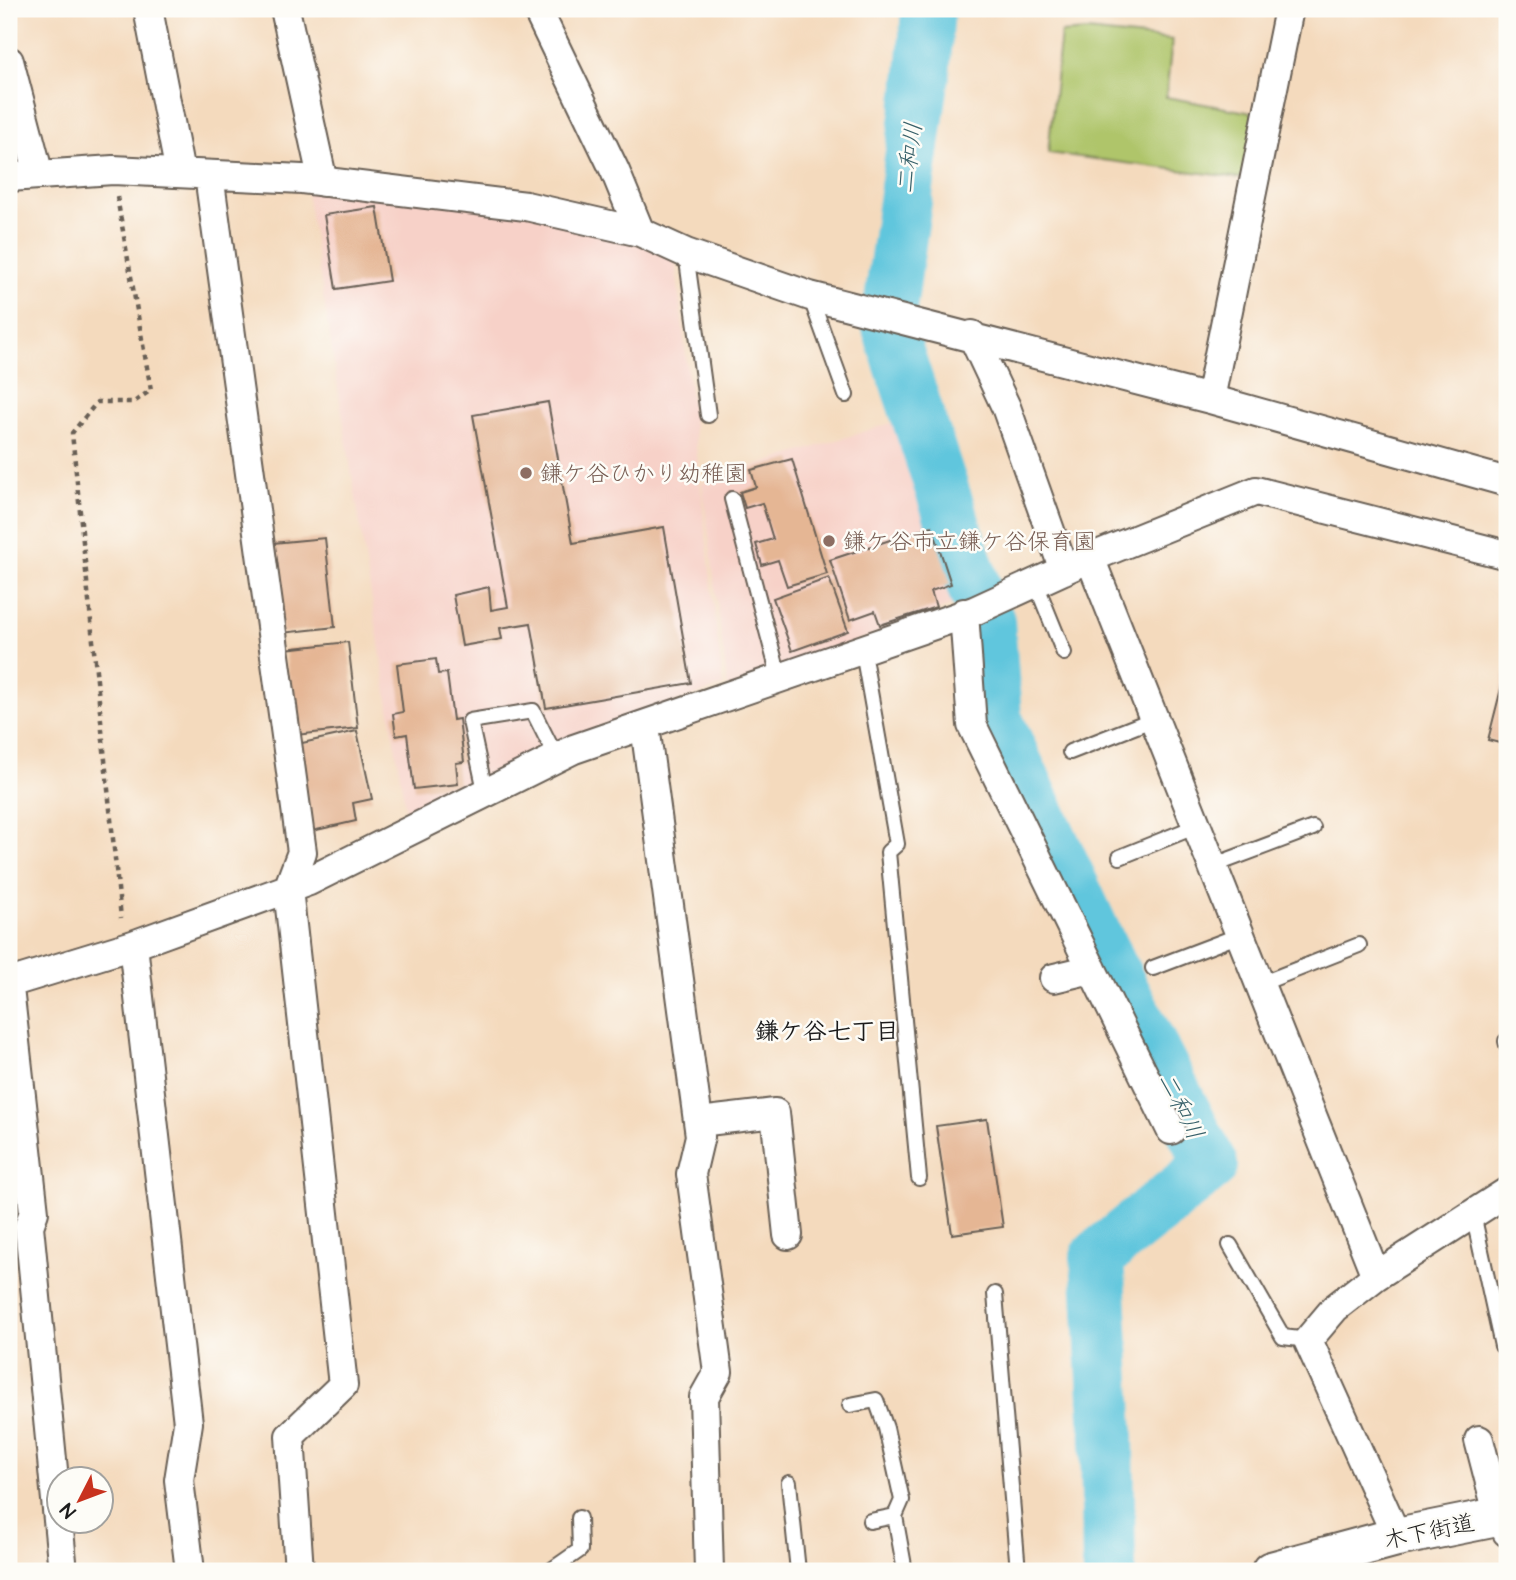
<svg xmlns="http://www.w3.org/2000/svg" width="1516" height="1580" viewBox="0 0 1516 1580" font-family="'Architects Daughter','Klee One',sans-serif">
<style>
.built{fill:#f7d1c8}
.green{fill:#afc56a;stroke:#667043;stroke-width:2}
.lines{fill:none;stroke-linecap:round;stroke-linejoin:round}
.river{stroke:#60c6dd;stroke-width:54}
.building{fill:#e5b694}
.lane-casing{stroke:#685e54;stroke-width:18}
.street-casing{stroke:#685e54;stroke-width:32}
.primary-casing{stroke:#685e54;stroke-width:42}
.path{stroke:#685e54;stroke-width:4.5;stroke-dasharray:5 5;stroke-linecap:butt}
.lane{stroke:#fff;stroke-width:14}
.street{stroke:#fff;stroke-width:28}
.primary{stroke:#fff;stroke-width:38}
.education-dot{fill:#8d6e63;stroke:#fdfcf7;stroke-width:2.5}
.labels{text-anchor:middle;stroke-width:5;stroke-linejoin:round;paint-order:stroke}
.education-label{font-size:23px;fill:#785e54;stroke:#fdfcf7;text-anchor:start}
.street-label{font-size:23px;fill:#1c1c1c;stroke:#fdfcf7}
.water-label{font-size:24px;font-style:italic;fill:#376069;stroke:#fdfcf7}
.neighbourhood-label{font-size:24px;font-weight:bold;fill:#1c1c1c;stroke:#fdfcf7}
</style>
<rect width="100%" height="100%" fill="#fdfcf7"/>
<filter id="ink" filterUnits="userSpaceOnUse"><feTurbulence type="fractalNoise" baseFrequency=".0143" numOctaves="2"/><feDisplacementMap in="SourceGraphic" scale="14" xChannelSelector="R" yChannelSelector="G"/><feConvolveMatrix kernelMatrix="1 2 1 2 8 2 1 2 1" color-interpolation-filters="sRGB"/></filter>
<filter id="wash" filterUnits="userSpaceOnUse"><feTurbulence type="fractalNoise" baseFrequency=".00686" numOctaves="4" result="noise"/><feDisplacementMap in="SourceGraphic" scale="28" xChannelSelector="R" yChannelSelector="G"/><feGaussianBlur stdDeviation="1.57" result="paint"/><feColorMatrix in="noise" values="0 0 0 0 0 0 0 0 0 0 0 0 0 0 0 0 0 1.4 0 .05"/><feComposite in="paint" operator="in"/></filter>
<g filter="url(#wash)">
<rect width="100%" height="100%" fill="#f4dabd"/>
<!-- built -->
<path class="built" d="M306,188L520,211L639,237L675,259L723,686L561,742L407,819Z
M910,417L968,599L728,690L702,483Z"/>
<!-- green -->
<path class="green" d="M1087,31L1172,40L1166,97L1258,114L1247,179L1048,153L1061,33Z"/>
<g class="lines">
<!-- river -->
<path class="river" d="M890,308L923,74L928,9
M889,328L976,593
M988,621L995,718L1099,944L1211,1165L1097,1257L1107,1434L1109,1571"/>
</g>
<g id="blocks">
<!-- building -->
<path class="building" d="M377,207L389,281L336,289L324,215Z
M548,402L573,543L664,527L691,683L546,708L531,623L500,628L502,639L462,646L453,595L489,587L491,610L508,607L473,415Z
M792,459L827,574L787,586L778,560L762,565L756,544L773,539L762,503L745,508L740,492L756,487L751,470Z
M932,526L951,584L931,591L936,607L880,625L875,611L850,620L830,560Z
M325,538L335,627L282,633L273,543Z
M829,578L848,631L792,651L773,598Z
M348,642L358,728L296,735L285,649Z
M436,659L438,674L447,673L453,720L459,719L464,762L456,763L458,784L414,789L407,734L396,736L393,714L403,712L397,664Z
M1506,669H1507V745L1488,740Z
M357,731L372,799L353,803L356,821L312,831L293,745Z
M987,1119L1003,1227L952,1234L936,1126Z"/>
</g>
</g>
<g filter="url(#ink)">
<use href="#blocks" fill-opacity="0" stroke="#685e54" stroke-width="2"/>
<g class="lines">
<!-- lane casing -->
<g class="lane-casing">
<path id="lane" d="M686,253L708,415
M810,296L846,395
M732,499L780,680
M1036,584L1064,653
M863,652L897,844L888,852L919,1178
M1070,752L1154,719
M486,795L470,721L533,711L557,759
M1120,857L1197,826
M1212,866L1313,828
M1153,968L1240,935
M1260,984L1359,945
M1506,1041L1507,1045
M1473,1214L1502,1346
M1230,1245L1283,1337L1308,1340
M995,1294L1018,1571
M850,1405L876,1400L886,1428L902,1500L895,1516L905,1571
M789,1483L798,1571
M870,1521L895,1516
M550,1571L580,1550L579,1518"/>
</g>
<!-- street casing -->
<g class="street-casing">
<path id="street" d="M148,9L180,173
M285,9L323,182
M537,9L615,171L640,232
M9,61L39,175
M209,175L302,852L288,889L343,1385L290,1436L299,1571
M9,177L113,170L302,179L526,206L640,232L686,253L810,296L1210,399L1507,482
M972,335L1006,407L1064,570
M1210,399L1289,9
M1090,558L1376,1276
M964,613L972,725L1171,1130
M645,726L700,1136L691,1174L718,1372L704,1397L709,1571
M133,945L188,1423L179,1480L190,1571
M1054,978L1092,969
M9,983L133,945L309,881L574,749L974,611L1090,558L1256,491L1507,555
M9,988L34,1212L29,1226L63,1571
M699,1122L775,1113L788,1235
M1479,1440L1495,1502L1507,1532
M1397,1537L1308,1340L1335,1308L1376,1276L1507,1192"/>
</g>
<!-- primary casing -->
<g class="primary-casing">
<path id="primary" d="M1271,1571L1397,1537L1507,1515"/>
</g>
<!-- path -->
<path class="path" d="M117,197L151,390L134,402H97L72,433L121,918"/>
<!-- lane -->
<use href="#lane" class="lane"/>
<!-- street -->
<use href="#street" class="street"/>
<!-- primary -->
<use href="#primary" class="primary"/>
</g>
</g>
<!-- markers -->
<g class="education-dot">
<circle cx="526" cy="473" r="7"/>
<circle cx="829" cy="541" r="7"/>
</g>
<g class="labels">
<!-- education labels -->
<g class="education-label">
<text x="540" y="481">鎌ケ谷ひかり幼稚園</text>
<text x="843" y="549">鎌ケ谷市立鎌ケ谷保育園</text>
</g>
<!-- street labels -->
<g class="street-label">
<text transform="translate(1429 1531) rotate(-12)" y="8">木下街道</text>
</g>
<!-- water labels -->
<g class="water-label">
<text transform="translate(909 158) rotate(-83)" y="8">二和川</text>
<text transform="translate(1181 1106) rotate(63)" y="8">二和川</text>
</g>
<!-- neighbourhood labels -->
<g class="neighbourhood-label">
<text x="827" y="1039">鎌ケ谷七丁目</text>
</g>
</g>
<!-- margin -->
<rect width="1516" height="1580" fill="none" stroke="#fdfcf7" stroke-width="35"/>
<!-- north arrow -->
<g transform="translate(80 1500) rotate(228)"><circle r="33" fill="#fdfcf7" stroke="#a3a29f" stroke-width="2"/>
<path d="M0-5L12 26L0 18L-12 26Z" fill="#c8321e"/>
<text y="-10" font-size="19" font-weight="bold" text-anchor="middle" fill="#1c1c1c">N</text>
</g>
</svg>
